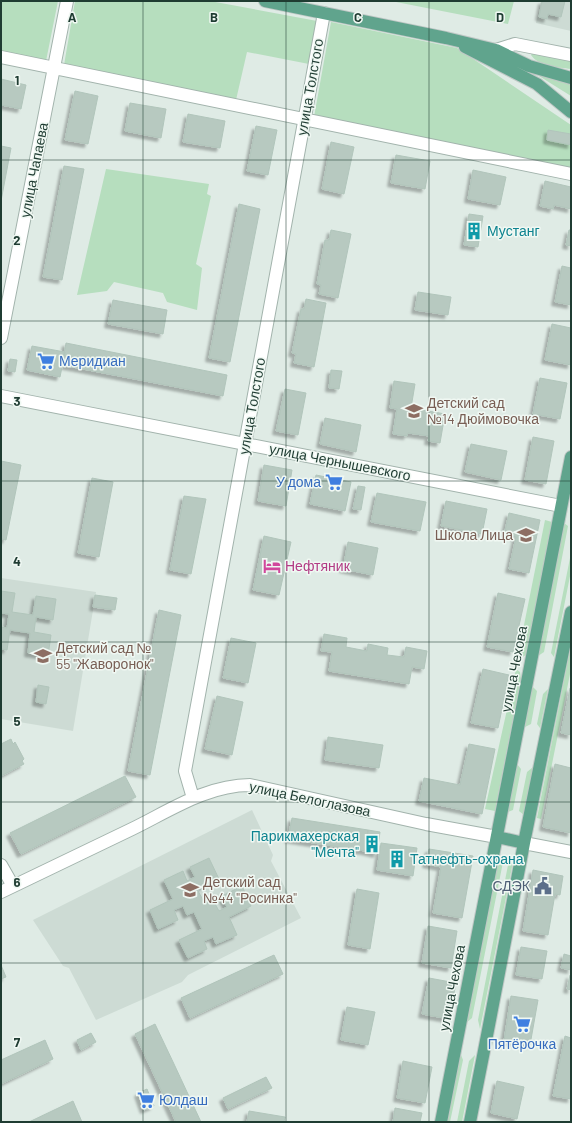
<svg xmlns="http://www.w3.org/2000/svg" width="572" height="1123" viewBox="0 0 572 1123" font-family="Barlow,sans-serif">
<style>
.built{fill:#cddbd4}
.green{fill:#b6debe}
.building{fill:#b7c9c0;stroke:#b1c5bb;filter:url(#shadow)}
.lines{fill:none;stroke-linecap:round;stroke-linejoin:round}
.minor-casing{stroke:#a2b3ac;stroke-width:14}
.major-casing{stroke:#c0c8c6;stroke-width:14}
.minor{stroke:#fff;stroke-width:12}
.major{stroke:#60a48d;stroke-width:12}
.grid{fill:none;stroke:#1f3c32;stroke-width:1;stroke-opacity:0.55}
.labels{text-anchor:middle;stroke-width:3;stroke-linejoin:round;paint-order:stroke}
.street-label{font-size:14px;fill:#1f3c32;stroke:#f0f8f3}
.culture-label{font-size:14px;fill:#0d838f;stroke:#f0f8f3;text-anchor:start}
.shop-label{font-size:14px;fill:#366cbe;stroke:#f0f8f3;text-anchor:start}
.education-label{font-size:14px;fill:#785e54;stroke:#f0f8f3;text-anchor:start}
.hotel-label{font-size:14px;fill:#b23c85;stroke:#f0f8f3;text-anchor:start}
.service-label{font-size:14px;fill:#4e5e75;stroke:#f0f8f3;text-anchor:end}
.grid-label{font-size:13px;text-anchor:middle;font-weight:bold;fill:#1f3c32;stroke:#f0f8f3;stroke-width:3;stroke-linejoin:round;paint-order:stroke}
</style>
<defs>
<filter id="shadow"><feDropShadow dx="-3.5" dy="3.5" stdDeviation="1" flood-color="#0004"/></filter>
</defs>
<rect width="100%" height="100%" fill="#dfebe5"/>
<!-- built -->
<path class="built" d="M541,1H571V31L536,23Z
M1,578L96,592L73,731L1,719Z
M252,810L273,855L271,861L301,918L188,975L182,982L96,1020L69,968L63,966L33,920Z"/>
<!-- green -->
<path class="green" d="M1,1H58L46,61L1,52Z
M75,1H210L317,21L309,64L247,52L236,100L64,65Z
M391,1H514L508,24Z
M331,22L457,48L571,125V169L314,117Z
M532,53L571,57V69C558,67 539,67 531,55Z
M531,71L571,83V96Z
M106,169L209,184L207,194L211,196L196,264L202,268L197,310L167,302L163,293L114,282L107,291L77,295Z
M545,520L552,522L526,655L517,660Z
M564,523L568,526L544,652L538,656Z
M571,553V571L554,657L551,653Z
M571,645V669L541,819L537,818Z
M516,669L520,672L521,679L495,811L485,809Z
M532,686L537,691L531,724L525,727Z
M548,689L540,728L537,724L543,694Z
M517,764L521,769L513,810L508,812Z
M533,767L524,815L519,811L527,772Z
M499,858L503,862L472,1018L466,1023Z
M513,862L480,1029L478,1020L508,865Z
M460,1052L463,1060L450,1122H446Z
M475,1055L462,1122H457L469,1061Z"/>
<!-- building -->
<path class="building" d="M542,1H565L561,17L548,14L547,19L539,17Z
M1,79L26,85L21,109L1,105Z
M75,91L98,96L88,144L65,140Z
M130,103L166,109L161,138L125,131Z
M188,114L225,121L220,148L183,142Z
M256,126L277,130L268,175L247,171Z
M548,130L571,134V145L547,140Z
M331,142L354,147L344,194L322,189Z
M1,146L11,148L1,201Z
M396,155L430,161L425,189L391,183Z
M64,166L84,169L62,280L43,277Z
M473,170L506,177L500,205L468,199Z
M545,181L571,187V209L554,205L553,209L540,206Z
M239,204L260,209L230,362L209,358Z
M469,214L483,216L478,247L464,245Z
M331,230L351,234L338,298L319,294L321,285L317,284L325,240H329Z
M569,230H571V246L566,245Z
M562,266L571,268V305L555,302Z
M418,292L451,297L448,315L415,310Z
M306,299L326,303L314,367L294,363L296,354L292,353L301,309H304Z
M113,300L167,310L163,334L108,324Z
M552,324L571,328V365L545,360Z
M66,343L227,375L223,396L62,365Z
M32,346L65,352L60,377L27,370Z
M10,359L17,360L15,372L8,371Z
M331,370L342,371L339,389L329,388Z
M540,378L567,383L560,419L533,414Z
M394,381L415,384L411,408L445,414L440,443L428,441L429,436L408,433L407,436L393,434L397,409L390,408Z
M285,389L306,393L298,435L276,431Z
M325,418L361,425L356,452L320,444Z
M533,437L554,441L546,484L525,480Z
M471,444L507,451L501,480L465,472Z
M1,461L21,465L6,540L1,539Z
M264,465L292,470L286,506L258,501Z
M316,475L351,482L345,511L310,504Z
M92,478L113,482L99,557L78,553Z
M358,486L365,487L361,510L353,509Z
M377,493L426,502L420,531L371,522Z
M184,496L206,499L191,574L170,570Z
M446,501L487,509L482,534L441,526Z
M509,513L540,520L529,573L509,569L516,537L504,535Z
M264,536L291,542L279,595L253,590Z
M348,542L378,548L373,575L343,569Z
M1,591L15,593L12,612L33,615L36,596L56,599L53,620L36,617L34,632L51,635L48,656L28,653L30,633L10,630L7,650L1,649V627L7,628L9,614L1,613Z
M498,593L525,599L513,652L487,647Z
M95,595L117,598L115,610L93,607Z
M159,610L181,615L150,775L128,771Z
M324,634L347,638L346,647L367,651L368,644L388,648L387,655L404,657L406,647L427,651L424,669L412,667L409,684L329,671L332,652L321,651Z
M231,638L256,643L248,683L223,678Z
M483,669L509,675L498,728L471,723Z
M38,685L49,687L46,704L36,702Z
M570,688H571V735L561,733Z
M217,696L243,702L232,755L205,749Z
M328,737L383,745L379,768L325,760Z
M11,739L13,744L15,742L24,759L22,761L24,764L1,776V744Z
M469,744L495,749L482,814L419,801L424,778L460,785Z
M555,764L571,768V833L543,827Z
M125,776L136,797L21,854L10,833Z
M292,818L368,830L365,851L288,839Z
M368,830L380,832L377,854L365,851Z
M381,843L417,848L413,876L377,870Z
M429,849L473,856L462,918L433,913L441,867L426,864Z
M209,858L219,879L197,889L205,904L213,900L219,911L227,907L222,896L242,886L251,906L229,917L237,935L216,944L213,937L204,941L207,949L188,958L179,940L202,929L194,912L187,915L183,906L174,910L178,920L158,929L150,910L173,899L164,880L183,871L187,881L195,877L190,867Z
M533,870L563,876L560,895L555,894L548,935L523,931Z
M357,889L379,893L370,949L348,945Z
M428,926L457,931L451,968L422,963Z
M521,947L547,951L542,979L516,975Z
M564,954L571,956V970L561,968Z
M274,955L283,974L190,1018L181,998Z
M1,965L6,977L1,979Z
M570,975H571V990L567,989Z
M429,978L456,983L449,1019L422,1014Z
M511,996L538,1000L530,1045L504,1041Z
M347,1007L375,1012L368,1045L341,1040Z
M155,1024L174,1064L201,1122H176L135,1034Z
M91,1033L96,1042L81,1050L77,1040Z
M565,1036L571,1038V1099L553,1096Z
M45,1040L53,1059L1,1084V1060Z
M403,1061L432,1067L425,1103L397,1098Z
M266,1077L272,1088L228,1109L223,1098Z
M497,1081L524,1087L517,1119L491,1113Z
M147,1089L154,1106L144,1110L138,1093Z
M73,1101L82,1122H29Z
M395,1108L422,1113L420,1122H393Z
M249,1111L285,1117L284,1122H247Z"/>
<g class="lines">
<!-- minor casing -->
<g class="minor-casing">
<path id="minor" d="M496,50L515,44L571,55
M1,57L571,174
M1,338L67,1
M1,396L561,506
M193,798L185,771L324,13
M524,843L571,852
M1,865L13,886
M1,892C45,871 88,850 132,829C169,811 207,785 250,785L426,824L497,837"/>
</g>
<!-- major casing -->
<g class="major-casing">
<path id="major" d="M265,1L446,38L496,50L529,66L571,78
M465,47L537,84L571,112
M497,837L524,843
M441,1122L571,457
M470,1122L484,1051L524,843L571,612"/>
</g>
<!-- minor -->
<use href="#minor" class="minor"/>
<!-- major -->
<use href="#major" class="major"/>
</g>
<!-- grid -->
<path class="grid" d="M143,1V1122M286,1V1122M429,1V1122M1,160H571M1,321H571M1,481H571M1,642H571M1,802H571M1,963H571"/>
<!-- icons -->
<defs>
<g id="building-bare" transform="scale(1.38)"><path d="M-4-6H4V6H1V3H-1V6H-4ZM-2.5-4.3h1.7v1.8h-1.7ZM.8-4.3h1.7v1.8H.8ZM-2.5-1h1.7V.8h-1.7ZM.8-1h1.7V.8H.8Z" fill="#0f9aa8" stroke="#f0f8f3" stroke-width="2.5" paint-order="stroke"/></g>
<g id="supermarket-bare" transform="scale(1.38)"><path d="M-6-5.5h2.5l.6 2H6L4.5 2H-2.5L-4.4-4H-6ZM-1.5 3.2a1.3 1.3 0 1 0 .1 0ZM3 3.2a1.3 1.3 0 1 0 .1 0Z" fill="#3f7fe0" stroke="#f0f8f3" stroke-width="2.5" paint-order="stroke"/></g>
<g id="school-bare" transform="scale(1.38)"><path d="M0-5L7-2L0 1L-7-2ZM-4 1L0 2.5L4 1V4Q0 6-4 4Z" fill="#8d6e63" stroke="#f0f8f3" stroke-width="2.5" paint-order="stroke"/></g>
<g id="hotel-bare" transform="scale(1.38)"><path d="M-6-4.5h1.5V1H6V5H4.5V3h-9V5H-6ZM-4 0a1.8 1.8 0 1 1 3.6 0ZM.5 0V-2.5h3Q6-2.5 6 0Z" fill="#d1479c" stroke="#f0f8f3" stroke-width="2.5" paint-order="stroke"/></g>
<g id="civic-bare" transform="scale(1.38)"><path d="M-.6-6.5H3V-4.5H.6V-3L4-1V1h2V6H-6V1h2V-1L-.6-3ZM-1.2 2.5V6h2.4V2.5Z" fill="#5c6f8a" stroke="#f0f8f3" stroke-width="2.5" paint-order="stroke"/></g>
</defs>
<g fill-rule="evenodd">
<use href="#building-bare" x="474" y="231"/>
<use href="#supermarket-bare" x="46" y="361"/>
<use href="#school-bare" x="414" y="411"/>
<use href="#supermarket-bare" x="334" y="482"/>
<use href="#school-bare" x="526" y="535"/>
<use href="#hotel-bare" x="272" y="566"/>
<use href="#school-bare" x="43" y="656"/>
<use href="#building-bare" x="372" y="844"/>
<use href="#building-bare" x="397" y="859"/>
<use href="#civic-bare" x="543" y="886"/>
<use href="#school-bare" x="190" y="890"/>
<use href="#supermarket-bare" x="522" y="1024"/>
<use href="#supermarket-bare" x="146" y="1100"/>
</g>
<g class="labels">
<!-- street labels -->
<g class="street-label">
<text transform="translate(310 87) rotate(-80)" y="5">улица Толстого</text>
<text transform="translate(34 170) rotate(-79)" y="5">улица Чапаева</text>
<text transform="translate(252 406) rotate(-80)" y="5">улица Толстого</text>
<text transform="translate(340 462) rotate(11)" y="5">улица Чернышевского</text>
<text transform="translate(514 669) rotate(-79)" y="5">улица Чехова</text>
<text transform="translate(310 799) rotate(12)" y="5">улица Белоглазова</text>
<text transform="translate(452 988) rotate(-79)" y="5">улица Чехова</text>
</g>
<!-- culture labels -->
<g class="culture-label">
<text x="487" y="236">Мустанг</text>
<text x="359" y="841" text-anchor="end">Парикмахерская<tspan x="359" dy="16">"Мечта"</tspan></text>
<text x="410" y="864">Татнефть-охрана</text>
</g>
<!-- shop labels -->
<g class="shop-label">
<text x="59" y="366">Меридиан</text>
<text x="321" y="487" text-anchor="end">У дома</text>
<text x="522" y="1049" text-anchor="middle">Пятёрочка</text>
<text x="159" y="1105">Юлдаш</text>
</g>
<!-- education labels -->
<g class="education-label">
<text x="427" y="408">Детский сад<tspan x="427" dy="16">№14 Дюймовочка</tspan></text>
<text x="513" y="540" text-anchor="end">Школа Лица</text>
<text x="56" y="653">Детский сад №<tspan x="56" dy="16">55 "Жаворонок"</tspan></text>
<text x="203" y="887">Детский сад<tspan x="203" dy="16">№44 "Росинка"</tspan></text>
</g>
<!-- hotel labels -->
<g class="hotel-label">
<text x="285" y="571">Нефтяник</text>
</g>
<!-- service labels -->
<g class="service-label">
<text x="530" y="891">СДЭК</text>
</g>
</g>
<g class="grid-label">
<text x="72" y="22">A</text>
<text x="214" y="22">B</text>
<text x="358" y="22">C</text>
<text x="500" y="22">D</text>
<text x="17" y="85">1</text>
<text x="17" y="245">2</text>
<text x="17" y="406">3</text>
<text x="17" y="566">4</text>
<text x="17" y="726">5</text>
<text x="17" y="887">6</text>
<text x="17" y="1047">7</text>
</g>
<!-- border -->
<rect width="572" height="1123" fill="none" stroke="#1f3c32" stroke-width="4"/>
</svg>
